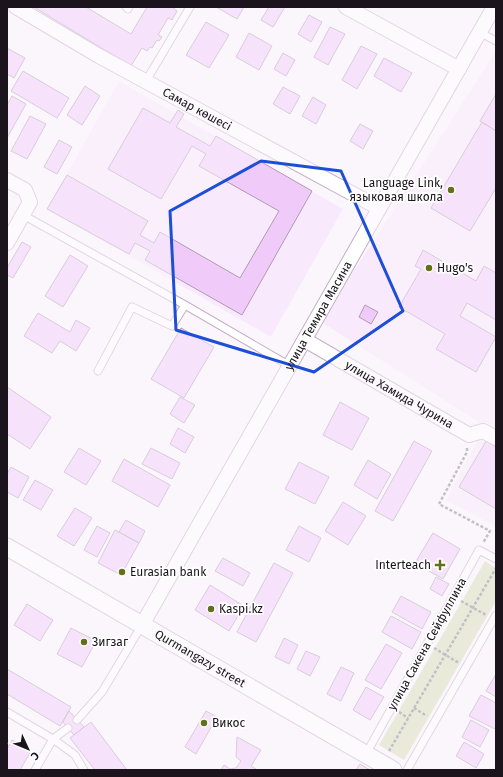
<svg xmlns="http://www.w3.org/2000/svg" width="503" height="777" viewBox="0 0 503 777" font-family="'Fira Sans',sans-serif">
<style>
.built{fill:#f9e9fd}
.green{fill:#d4dcb4}
.building{fill:#f0cbf9;stroke:#af9ab3}
.lines{fill:none;stroke-linecap:round;stroke-linejoin:round}
.service-casing{stroke:#c4afc8;stroke-width:9}
.minor-casing{stroke:#c4afc8;stroke-width:16}
.tertiary-casing{stroke:#c4afc8;stroke-width:19}
.path{stroke:#837d85;stroke-width:2.5;stroke-dasharray:3 2;stroke-linecap:butt}
.service{stroke:#fff;stroke-width:7}
.minor{stroke:#fff;stroke-width:14}
.tertiary{stroke:#fff;stroke-width:17}
.marked{fill:none;stroke:#1d4ed8;stroke-width:3;stroke-linejoin:round}
.poi-dot{fill:#647019;stroke:#fff;stroke-width:1.5}
.labels{text-anchor:middle;stroke-width:3.5;stroke-linejoin:round;paint-order:stroke}
.street-label{font-size:12px;fill:#1b141d;stroke:#fff}
.poi-label{font-size:12px;fill:#1b141d;stroke:#fff;text-anchor:start}
</style>
<rect width="100%" height="100%" fill="#fbf6fc"/>
<!-- built -->
<path class="built" d="M496,51V527L446,500L485,426L321,322Z
M119,81L343,209L271,337L47,209Z"/>
<!-- green -->
<path class="green" d="M485,561L496,568V601L404,760L379,745Z"/>
<!-- building -->
<path class="building" d="M34,7H86L131,34L147,7H174L173,8L177,11L172,20L168,18L158,35L162,37L159,41L157,40L152,48L150,47L147,51L142,48L131,66Z
M216,7H244L237,19Z
M269,7H285L273,27L261,20Z
M309,15L322,22L311,42L298,34Z
M206,22L229,35L209,68L186,55Z
M330,27L345,34L328,65L314,57Z
M249,33L272,46L259,70L236,57Z
M361,46L377,54L357,89L342,80Z
M7,48L25,58L14,78L7,74Z
M283,53L295,60L286,76L274,69Z
M384,58L412,73L401,92L374,76Z
M23,71L69,98L57,118L11,91Z
M85,86L100,96L82,125L67,115Z
M283,87L300,96L290,114L273,104Z
M496,94V131L480,121Z
M12,96L26,104L7,138V105Z
M313,97L326,105L316,124L302,116Z
M143,108L170,123L178,110L184,114L176,127L210,146L216,136L312,191L242,315L145,260L150,251L135,243L129,254L47,209L67,175L148,221L140,235L154,243L160,232L240,278L279,211L199,166L206,154L192,146L161,199L108,169Z
M30,116L46,124L27,159L11,151Z
M482,122L496,131V188L470,231L431,208Z
M360,124L373,131L363,149L350,141Z
M59,140L72,147L57,174L44,167Z
M22,242L31,247L13,278L7,275V268Z
M423,250L476,281L484,266L496,273V320L467,303L460,316L496,337L476,372L436,349L445,334L399,307L421,269L415,266Z
M70,255L88,266L63,307L45,296Z
M365,305L378,312L371,324L359,317Z
M38,313L70,332L76,320L90,328L76,351L60,341L52,353L24,336Z
M181,328L214,347L184,398L151,379Z
M7,387L51,417L30,449L7,434Z
M180,397L195,405L184,423L170,414Z
M340,402L369,418L352,450L323,435Z
M178,428L194,437L185,453L170,444Z
M414,441L432,451L393,521L375,511Z
M486,441L496,447V509L459,487Z
M79,448L101,461L86,485L64,472Z
M151,448L180,463L172,479L142,464Z
M124,459L170,485L158,507L112,481Z
M368,460L391,474L377,499L354,485Z
M299,462L329,477L315,504L285,489Z
M11,467L29,477L18,498L7,492V474Z
M35,480L53,490L41,510L23,500Z
M343,502L366,516L348,545L325,531Z
M75,508L92,518L74,546L57,536Z
M126,520L145,531L139,543L119,532Z
M97,526L110,533L97,557L84,550Z
M299,526L321,538L309,562L286,550Z
M115,530L139,543L121,575L98,563Z
M433,533L460,549L443,579L415,563Z
M223,558L250,573L243,586L215,571Z
M274,563L293,573L256,642L237,632Z
M436,577L449,584L442,596L430,589Z
M210,585L244,606L229,631L195,610Z
M401,596L431,612L422,629L392,612Z
M27,604L53,620L40,641L14,625Z
M391,616L421,632L412,649L382,632Z
M71,628L96,641L82,667L57,654Z
M284,638L298,645L289,664L275,657Z
M386,644L402,653L381,689L365,680Z
M306,651L320,657L310,676L297,669Z
M341,667L354,673L341,701L327,694Z
M7,669L71,707L60,726L7,694Z
M496,674V697L486,691Z
M366,687L384,697L370,720L353,710Z
M481,695L496,703V727L495,729L469,716Z
M69,711L84,727L74,735L63,722Z
M206,711L217,717L196,754L185,747Z
M471,720L489,730L480,747L462,737Z
M91,722L127,770H95L70,738Z
M237,737L261,750L251,766L256,769L255,770H221L224,765L230,769L236,768L241,761L236,757Z
M12,740L31,751L20,770H7V749Z
M464,742L484,754L476,768L456,756Z
M360,764L370,770H356Z"/>
<g class="lines">
<!-- service casing -->
<g class="service-casing">
<path id="service" d="M126,7L128,9L129,7
M481,33L496,41
M146,81L190,7
M23,215L185,305
M98,371L132,307L172,326L185,305L290,366
M7,712L53,739L75,755L84,770
M77,720L102,692L142,625
M366,754L479,550L496,559
M35,770L53,739L68,728
M407,770L496,615"/>
</g>
<!-- minor casing -->
<g class="minor-casing">
<g id="minor">
<path id="s1" d="M16,7L99,56L379,208"/>
<path d="M346,7L459,69"/>
<path d="M7,180L25,190L30,202L7,243"/>
<path id="s2" d="M305,340L469,435L483,431L496,438"/>
<path id="s3" d="M142,625L494,7"/>
</g>
</g>
<!-- tertiary casing -->
<g class="tertiary-casing">
<g id="tertiary">
<path id="s4" d="M7,547L393,770"/>
</g>
</g>
<!-- path -->
<path class="path" d="M467,448V452L439,504L490,531L483,543
M461,601L486,615
M434,648L459,663
M414,708L427,716
M399,712L408,718
M389,751L496,568"/>
<!-- service -->
<use href="#service" class="service"/>
<!-- minor -->
<use href="#minor" class="minor"/>
<!-- tertiary -->
<use href="#tertiary" class="tertiary"/>
</g>
<!-- marked area -->
<path d="M0 0H503V777H0ZM261,161L341,171L403,311L314,372L176,330L170,211Z" fill="#fbf6fc" fill-opacity=".55" fill-rule="evenodd"/>
<path class="marked" d="M261,161L341,171L403,311L314,372L176,330L170,211Z"/>
<!-- markers -->
<g class="poi-dot">
<circle cx="451" cy="190" r="4"/>
<circle cx="429" cy="268" r="4"/>
<path d="M438 559h4v4h4v4h-4v4h-4v-4h-4v-4h4z"/>
<circle cx="122" cy="572" r="4"/>
<circle cx="211" cy="609" r="4"/>
<circle cx="84" cy="642" r="4"/>
<circle cx="204" cy="723" r="4"/>
</g>
<g class="labels">
<!-- street labels -->
<g class="street-label">
<text dy="4" stroke="none"><textPath href="#s1" startOffset="208">Самар көшесі</textPath></text>
<text dy="4" stroke="none"><textPath href="#s3" startOffset="356">улица Темира Масина</textPath></text>
<text dy="4" stroke="none"><textPath href="#s2" startOffset="109">улица Хамида Чурина</textPath></text>
<text transform="translate(427 644) rotate(-61)" y="4">улица Сакена Сейфуллина</text>
<text dy="4" stroke="none"><textPath href="#s4" startOffset="223">Qurmangazy street</textPath></text>
</g>
<!-- poi labels -->
<g class="poi-label">
<text x="443" y="187" text-anchor="end">Language Link,<tspan x="443" dy="14">языковая школа</tspan></text>
<text x="437" y="272">Hugo's</text>
<text x="431" y="569" text-anchor="end">Interteach</text>
<text x="130" y="576">Eurasian bank</text>
<text x="219" y="613">Kaspi.kz</text>
<text x="92" y="646">Зигзаг</text>
<text x="212" y="727">Викос</text>
</g>
</g>
<!-- border -->
<rect width="503" height="777" fill="none" stroke="#1b141d" stroke-width="16"/>
<!-- north arrow -->
<g transform="translate(28 749) rotate(134)" stroke="#ffffff" stroke-width="3" paint-order="stroke">
<path d="M0-3L7 15L0 10L-7 15Z" fill="#1b141d"/>
<text y="-6" font-size="11" font-weight="bold" text-anchor="middle" fill="#1b141d">С</text>
</g>
</svg>
